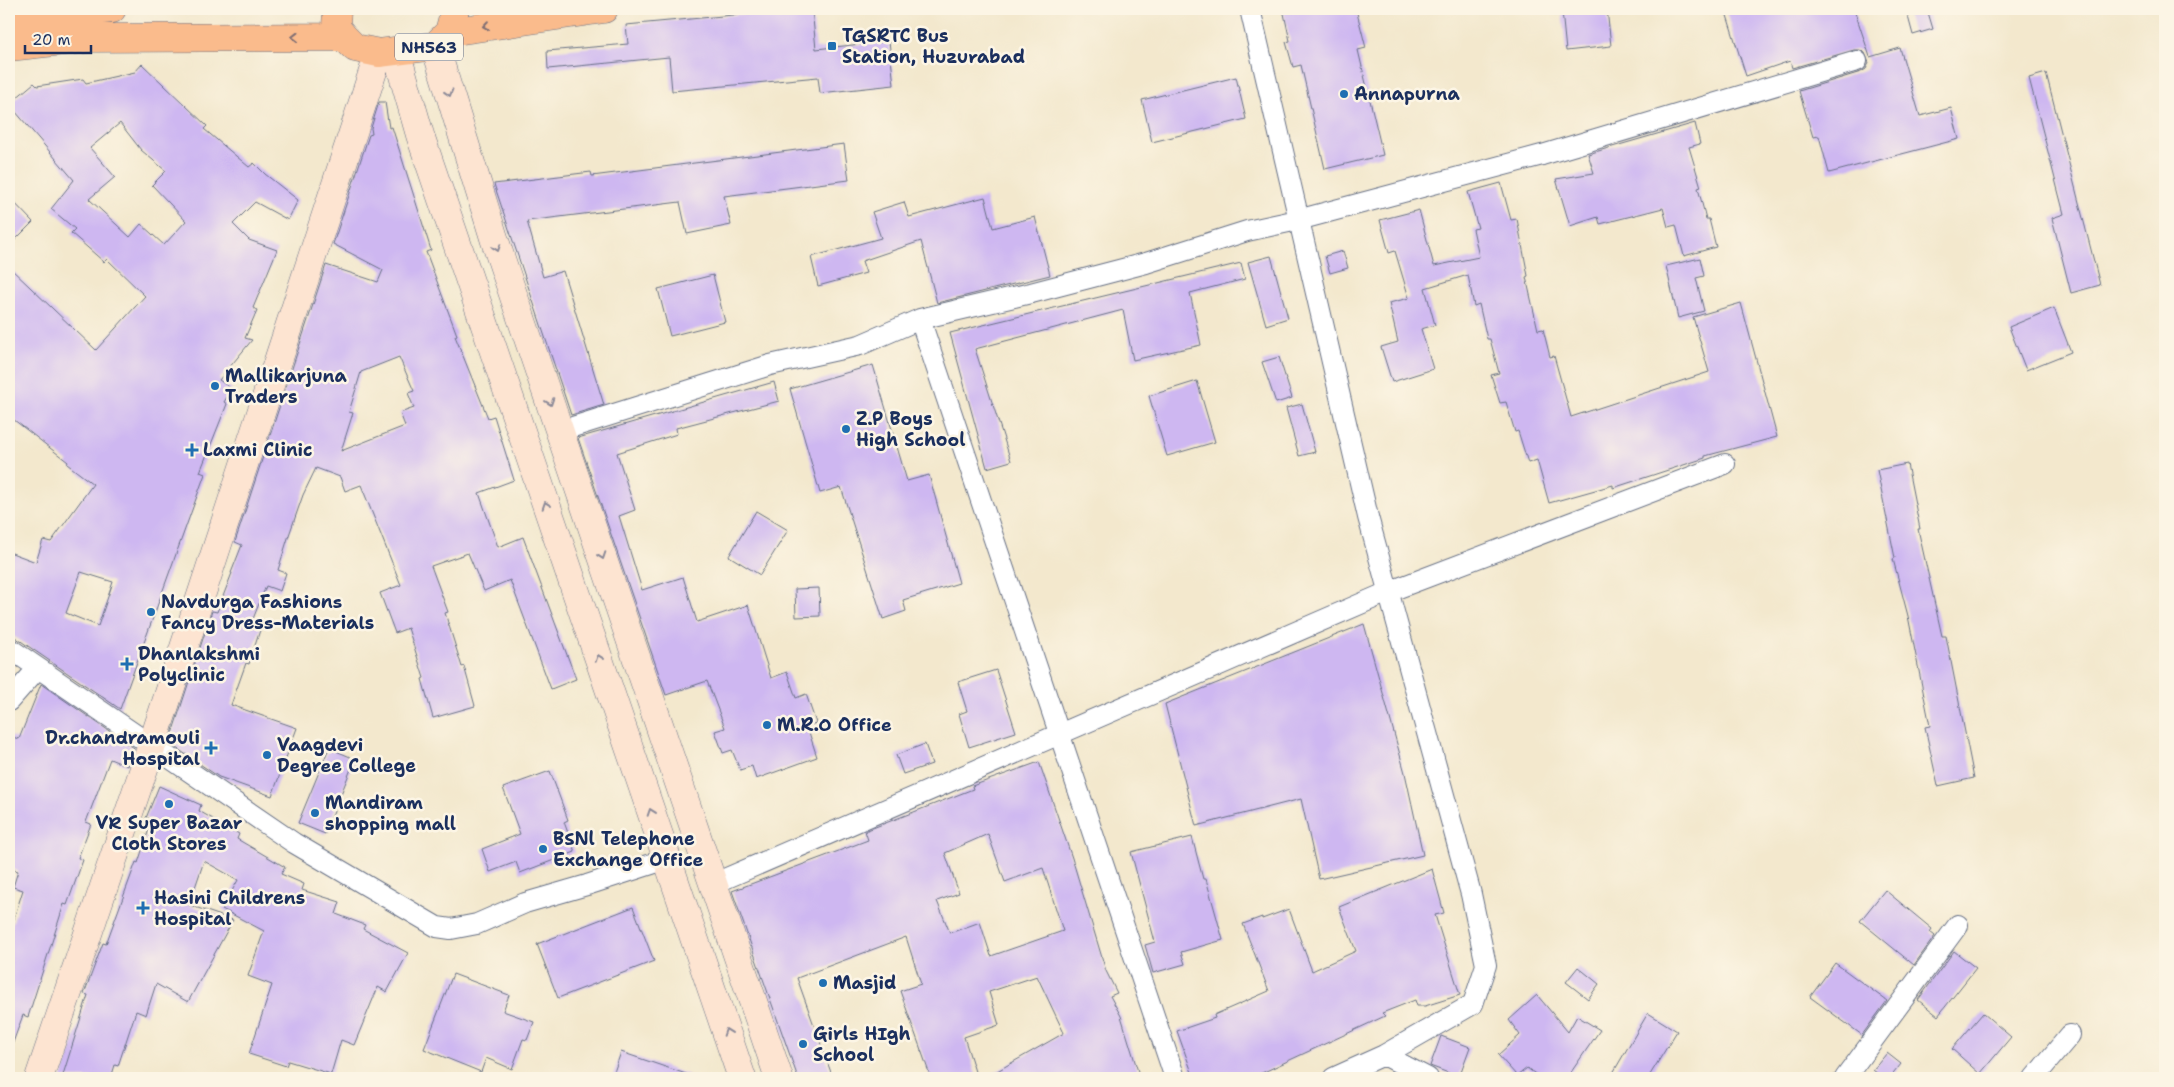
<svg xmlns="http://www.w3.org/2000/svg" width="2174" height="1087" viewBox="0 0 2174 1087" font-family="'Shantell Sans',sans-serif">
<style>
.building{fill:#ceb7f1;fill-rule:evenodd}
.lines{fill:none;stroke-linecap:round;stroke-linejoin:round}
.street-casing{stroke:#677085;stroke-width:22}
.secondary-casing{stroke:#677085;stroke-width:29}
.highway-casing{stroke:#677085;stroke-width:29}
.street{stroke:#fff;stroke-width:20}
.secondary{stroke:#fde4d1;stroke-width:28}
.highway{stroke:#fabb8c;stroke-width:28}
.oneway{stroke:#7f6e73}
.oneway2{stroke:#8c8a98}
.poi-dot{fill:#1f6fb2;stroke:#fcf5e5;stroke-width:2}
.labels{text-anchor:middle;stroke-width:5;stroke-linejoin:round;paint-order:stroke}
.shield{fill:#fcf5e5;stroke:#5e6a86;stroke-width:1}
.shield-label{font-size:16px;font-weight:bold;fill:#1b2f5e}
.poi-label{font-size:18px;font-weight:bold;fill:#1b2f5e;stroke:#fcf5e5;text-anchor:start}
</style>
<rect width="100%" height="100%" fill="#fcf5e5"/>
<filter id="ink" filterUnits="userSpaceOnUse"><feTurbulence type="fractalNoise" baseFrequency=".02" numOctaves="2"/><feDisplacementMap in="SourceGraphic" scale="10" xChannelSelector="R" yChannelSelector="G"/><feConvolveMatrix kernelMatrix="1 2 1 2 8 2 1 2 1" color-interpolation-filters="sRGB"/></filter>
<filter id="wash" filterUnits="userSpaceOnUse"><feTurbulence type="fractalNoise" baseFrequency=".0096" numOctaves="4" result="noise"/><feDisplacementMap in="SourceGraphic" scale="20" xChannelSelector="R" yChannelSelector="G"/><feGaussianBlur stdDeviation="1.12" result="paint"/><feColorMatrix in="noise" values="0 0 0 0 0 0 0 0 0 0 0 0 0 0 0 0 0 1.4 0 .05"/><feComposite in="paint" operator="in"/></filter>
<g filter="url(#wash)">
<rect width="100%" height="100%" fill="#f3e8cd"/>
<g id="blocks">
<!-- building -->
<path class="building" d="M744,9H812L816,49L889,41L894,85L820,93L818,77L672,91L669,57L548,69L547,51L628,44L626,25L744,14Z
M1283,9H1356L1366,48L1358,50L1383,155L1325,169L1301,65L1293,67L1286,42L1290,41Z
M1582,9H1607L1611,46L1566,51L1562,11Z
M1725,9H1854L1870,57L1900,48L1920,116L1951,108L1959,139L1829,173L1819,136L1813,137L1799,91L1861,72L1866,69L1869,63L1865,53L1860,50H1854L1792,68L1790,61L1746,76Z
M1906,9H1927L1933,29L1913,35Z
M142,64L207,126L204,129L249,167L254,163L265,174L298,200L288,220L255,202L233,224L249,240L277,250L253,308L257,310L245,338L252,340L219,380L232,389L224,402L227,404L200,472L205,474L120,709L9,633V552L36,562L43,540L51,542L93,484L67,464L68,462L9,416V267L96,350L145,296L107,259L104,262L71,233L75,229L51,209L74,180L9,104L34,83L37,86L83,79L86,83L135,72ZM120,123L141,150L166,171L152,185L186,221L164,245L141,224L130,237L89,199L115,177L90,148ZM81,572L113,582L98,626L66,613Z
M2046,73L2100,285L2071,293L2052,218L2064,214L2029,78Z
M1236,77L1246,119L1152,142L1142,100Z
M379,102H385L389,128L392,127L431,250L426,252L457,335L455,336L488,418L494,416L514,480L479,493L498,547L523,537L576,679L551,689L510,580L484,591L468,553L431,566L448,612L445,613L462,667L464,666L475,706L433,718L422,679L424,678L408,628L395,633L380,593L401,585L361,485L345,491L340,477L316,468L303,495L288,538L278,570L286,573L280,591L266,586L251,624L261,627L249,664L246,663L231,705L297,728L272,796L219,777L169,743L212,611L217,612L232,573H231L242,545L235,542L326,265L378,282L383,270L333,244L369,135L372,134L371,128ZM399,357L414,391L408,393L414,408L400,413L405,426L341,451L353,413L349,412L361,372Z
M1695,123L1700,144L1689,147L1701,187L1698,188L1706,219H1709L1716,247L1684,256L1676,225L1668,227L1663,208L1600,224L1598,217L1570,226L1556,179L1594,173L1588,154Z
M844,144L849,180L724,196L731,225L687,234L680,202L527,221L543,277L563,271L604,405L571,415L494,184L591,172L592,176Z
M1501,183L1511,220L1517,219L1528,276L1526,277L1538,330L1543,329L1550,357L1554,356L1571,417L1709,372L1693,317L1741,303L1777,437L1705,456V458L1613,488V485L1549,503L1537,460L1528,463L1518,431L1515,432L1506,402L1500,403L1491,375L1499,373L1490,339H1487L1479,304L1474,306L1468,275L1425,288L1435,325L1421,329L1433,369L1392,382L1381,347L1398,342L1389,303L1409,298L1395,251L1389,253L1380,220L1419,210L1434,266L1479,257L1473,229L1478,228L1468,192Z
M9,197L33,222L9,246Z
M985,197L993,228L1035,217L1050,275L937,303L921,241L862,261L866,273L818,286L811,257L881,238L872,212L904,202L909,217Z
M1343,251L1348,268L1330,273L1325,256Z
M1271,256L1288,318L1266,325L1248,262Z
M1700,258L1704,276L1696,278L1704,311L1678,318L1666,266Z
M1241,263L1245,279L1190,293L1201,345L1133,360L1123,310L975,349L1011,461L987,468L950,333Z
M713,275L725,322L670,336L658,289Z
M2054,308L2071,352L2026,370L2009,327Z
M1279,357L1292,398L1276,403L1262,362Z
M873,365L907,481L929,475L959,583L903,600L906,611L883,619L841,487L820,493L790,389Z
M1197,381L1215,442L1167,456L1149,396Z
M774,382L779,401L676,428L677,434L617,453L635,510L619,516L642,590L683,577L697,622L748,605L771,678L787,672L796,698L806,694L816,723L807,726L817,757L756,779L752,766L740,770L732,750L723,753L715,731L725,728L707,681L666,695L578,438Z
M1302,404L1315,452L1299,456L1286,408Z
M1907,464L1920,529H1918L1942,636H1946L1974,778L1938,786L1925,727L1930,726L1908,616L1893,559L1895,558L1877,470Z
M756,511L788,530L760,575L729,556Z
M819,588L820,616L796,617L795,589Z
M1364,624L1405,773L1423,855L1319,879L1301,799L1196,826L1165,704Z
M996,670L1016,732L969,747L959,714L967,711L958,682Z
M41,684L134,748L127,766L110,759L86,822L91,824L78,858L83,860L67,905L64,904L28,1017L23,1015L11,1048H9V934L23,890L13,887L18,871L9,868V736L19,739Z
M925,744L932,764L903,774L896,755Z
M329,748L355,759L325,834L298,823Z
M1039,762L1072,858L1106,971L1117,993L1110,996L1121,1016L1140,1078H985L1064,1033L1037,976L989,992L999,1025L964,1037L977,1078H931L900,991L921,984L906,937L797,978L833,1078H798L732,891L868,840L865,831L973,789L972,786ZM988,834L1005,882L1043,868L1063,931L991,956L980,922L950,933L937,901L959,893L945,853Z
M550,771L568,820L564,822L575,852L520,873L516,862L490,872L482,849L520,834L503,788Z
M159,786L201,805L199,811L239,834L237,839L285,867L281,874L304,884L302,890L340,902L336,914L365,925L363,929L408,953L387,992L378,987L354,1045L341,1040L331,1074L288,1061L286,1066L249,1054L272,985L248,976L264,931L222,909L238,880L204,861L189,905L233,920L188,1002L156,984L146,1015L136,1011L118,1066L115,1065L111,1078H62L88,995L84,994L103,943L106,944L136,862L138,863L152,820L146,818Z
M1192,837L1203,879H1206L1223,940L1181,952L1185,964L1153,973L1145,945L1155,942L1131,852Z
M1432,869L1444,913L1435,915L1460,995L1425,1006H1417L1415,1000L1382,1013L1385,1016L1251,1078H1194L1177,1031L1215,1018L1214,1015L1269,991L1243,924L1262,917V919L1289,909L1312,971L1356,951L1339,907Z
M1885,890L1932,929L1930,932L1935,936L1914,965L1860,921Z
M633,907L654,961L558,998L537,944Z
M1954,951L1976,968L1938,1016L1918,1000Z
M1835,963L1887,1001L1862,1035L1810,997Z
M1578,967L1599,984L1588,999L1566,982Z
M453,974L509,995L503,1011L534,1022L527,1040L523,1039L512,1069L486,1058L481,1072L424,1049Z
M1537,995L1568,1032L1577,1016L1600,1030L1567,1078H1541L1527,1068L1517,1076L1498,1055L1520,1035L1509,1020Z
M1648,1013L1677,1031L1648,1078H1610Z
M1983,1013L2011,1037L1980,1074L1952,1049Z
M1441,1036L1470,1047L1459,1077L1430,1066Z
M621,1052L689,1075V1078H612Z
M1887,1053L1901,1064L1890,1078H1883L1873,1070Z"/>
</g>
</g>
<g filter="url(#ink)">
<use href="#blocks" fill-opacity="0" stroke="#677085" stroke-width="1"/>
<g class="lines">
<!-- street casing -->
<g class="street-casing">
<path id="street" d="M1250,9L1368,517L1471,894L1486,965L1473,1004L1384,1055L1333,1078
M920,319L1175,1078
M560,431L770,365L860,345L920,319L1031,293L1146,263L1247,231L1298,220L1542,155L1857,61
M9,648L294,843L437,927L451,929L477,924L525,903L587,885L667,859
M9,701L38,668
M713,884L1388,592L1725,464
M1384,1055L1428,1078
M1845,1078L1958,925
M2034,1078L2070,1035"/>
</g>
<!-- secondary casing -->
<g class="secondary-casing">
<path id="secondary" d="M435,46L494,238L779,1078
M396,51L420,135L742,1078
M39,1078L152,745L379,53"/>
</g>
<!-- highway casing -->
<g class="highway-casing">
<path id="highway" d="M337,9L336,27L344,37L355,48L379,53L435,46L449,32L455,9
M9,19L112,9
M449,32L604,9
M9,47L91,38L344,37"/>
</g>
<!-- street -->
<use href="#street" class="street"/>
<!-- secondary -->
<use href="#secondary" class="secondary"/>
<!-- highway -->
<use href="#highway" class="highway"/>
</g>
<!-- one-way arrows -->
<defs><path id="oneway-chevron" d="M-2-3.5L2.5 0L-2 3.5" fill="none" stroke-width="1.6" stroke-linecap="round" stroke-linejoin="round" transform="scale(1.25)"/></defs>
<g class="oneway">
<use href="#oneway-chevron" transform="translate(486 26) rotate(172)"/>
<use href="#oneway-chevron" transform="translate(295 37) rotate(180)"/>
</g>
<g class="oneway2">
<use href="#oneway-chevron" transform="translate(449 93) rotate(73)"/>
<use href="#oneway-chevron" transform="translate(497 248) rotate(71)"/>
<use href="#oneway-chevron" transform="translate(550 402) rotate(71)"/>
<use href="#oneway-chevron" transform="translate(546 505) rotate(-109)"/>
<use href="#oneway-chevron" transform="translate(602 556) rotate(71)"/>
<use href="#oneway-chevron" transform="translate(599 658) rotate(-109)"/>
<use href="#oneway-chevron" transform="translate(651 812) rotate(-109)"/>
<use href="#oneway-chevron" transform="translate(727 1032) rotate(-109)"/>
</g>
</g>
<!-- markers -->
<g class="poi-dot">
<rect x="827" y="41" width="10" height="10" rx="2.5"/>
<circle cx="1344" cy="94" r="5"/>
<circle cx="215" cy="386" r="5"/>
<circle cx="846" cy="429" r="5"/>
<path d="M189.5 442.5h5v5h5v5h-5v5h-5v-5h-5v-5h5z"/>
<circle cx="151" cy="612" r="5"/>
<path d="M124.5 656.5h5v5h5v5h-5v5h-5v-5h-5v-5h5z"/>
<circle cx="767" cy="725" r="5"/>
<path d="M208.5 740.5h5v5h5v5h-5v5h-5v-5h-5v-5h5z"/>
<circle cx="267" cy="755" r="5"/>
<circle cx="169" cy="804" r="5"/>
<circle cx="315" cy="813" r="5"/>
<circle cx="543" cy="849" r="5"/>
<path d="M140.5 900.5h5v5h5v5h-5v5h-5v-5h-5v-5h5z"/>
<circle cx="823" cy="983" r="5"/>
<circle cx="803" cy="1044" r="5"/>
</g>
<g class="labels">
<!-- shield labels -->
<rect class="shield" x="395" y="33.5" width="68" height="27" rx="4"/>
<g class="shield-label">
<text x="429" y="53">NH563</text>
</g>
<!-- poi labels -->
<g class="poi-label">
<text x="842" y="42">TGSRTC Bus<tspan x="842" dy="21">Station, Huzurabad</tspan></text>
<text x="1354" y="100">Annapurna</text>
<text x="225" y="382">Mallikarjuna<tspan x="225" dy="21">Traders</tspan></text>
<text x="856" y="425">Z.P Boys<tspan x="856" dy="21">High School</tspan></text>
<text x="203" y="456">Laxmi Clinic</text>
<text x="161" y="608">Navdurga Fashions<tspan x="161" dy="21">Fancy Dress-Materials</tspan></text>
<text x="138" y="660">Dhanlakshmi<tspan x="138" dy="21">Polyclinic</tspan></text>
<text x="777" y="731">M.R.O Office</text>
<text x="200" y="744" text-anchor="end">Dr.chandramouli<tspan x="200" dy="21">Hospital</tspan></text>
<text x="277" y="751">Vaagdevi<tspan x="277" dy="21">Degree College</tspan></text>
<text x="325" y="809">Mandiram<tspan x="325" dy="21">shopping mall</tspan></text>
<text x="169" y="829" text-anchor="middle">VR Super Bazar<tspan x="169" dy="21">Cloth Stores</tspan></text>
<text x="553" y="845">BSNl Telephone<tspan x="553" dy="21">Exchange Office</tspan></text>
<text x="154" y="904">Hasini Childrens<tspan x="154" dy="21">Hospital</tspan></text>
<text x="833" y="989">Masjid</text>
<text x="813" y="1040">Girls HIgh<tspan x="813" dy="21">School</tspan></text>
</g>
</g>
<!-- margin -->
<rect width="2174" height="1087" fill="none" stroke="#fcf5e5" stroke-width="30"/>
<!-- scale -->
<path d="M25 45v8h66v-8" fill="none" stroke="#1b2f5e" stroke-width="2.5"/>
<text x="32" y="45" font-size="15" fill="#1b2f5e" stroke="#fcf5e5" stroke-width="4" paint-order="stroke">20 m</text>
</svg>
